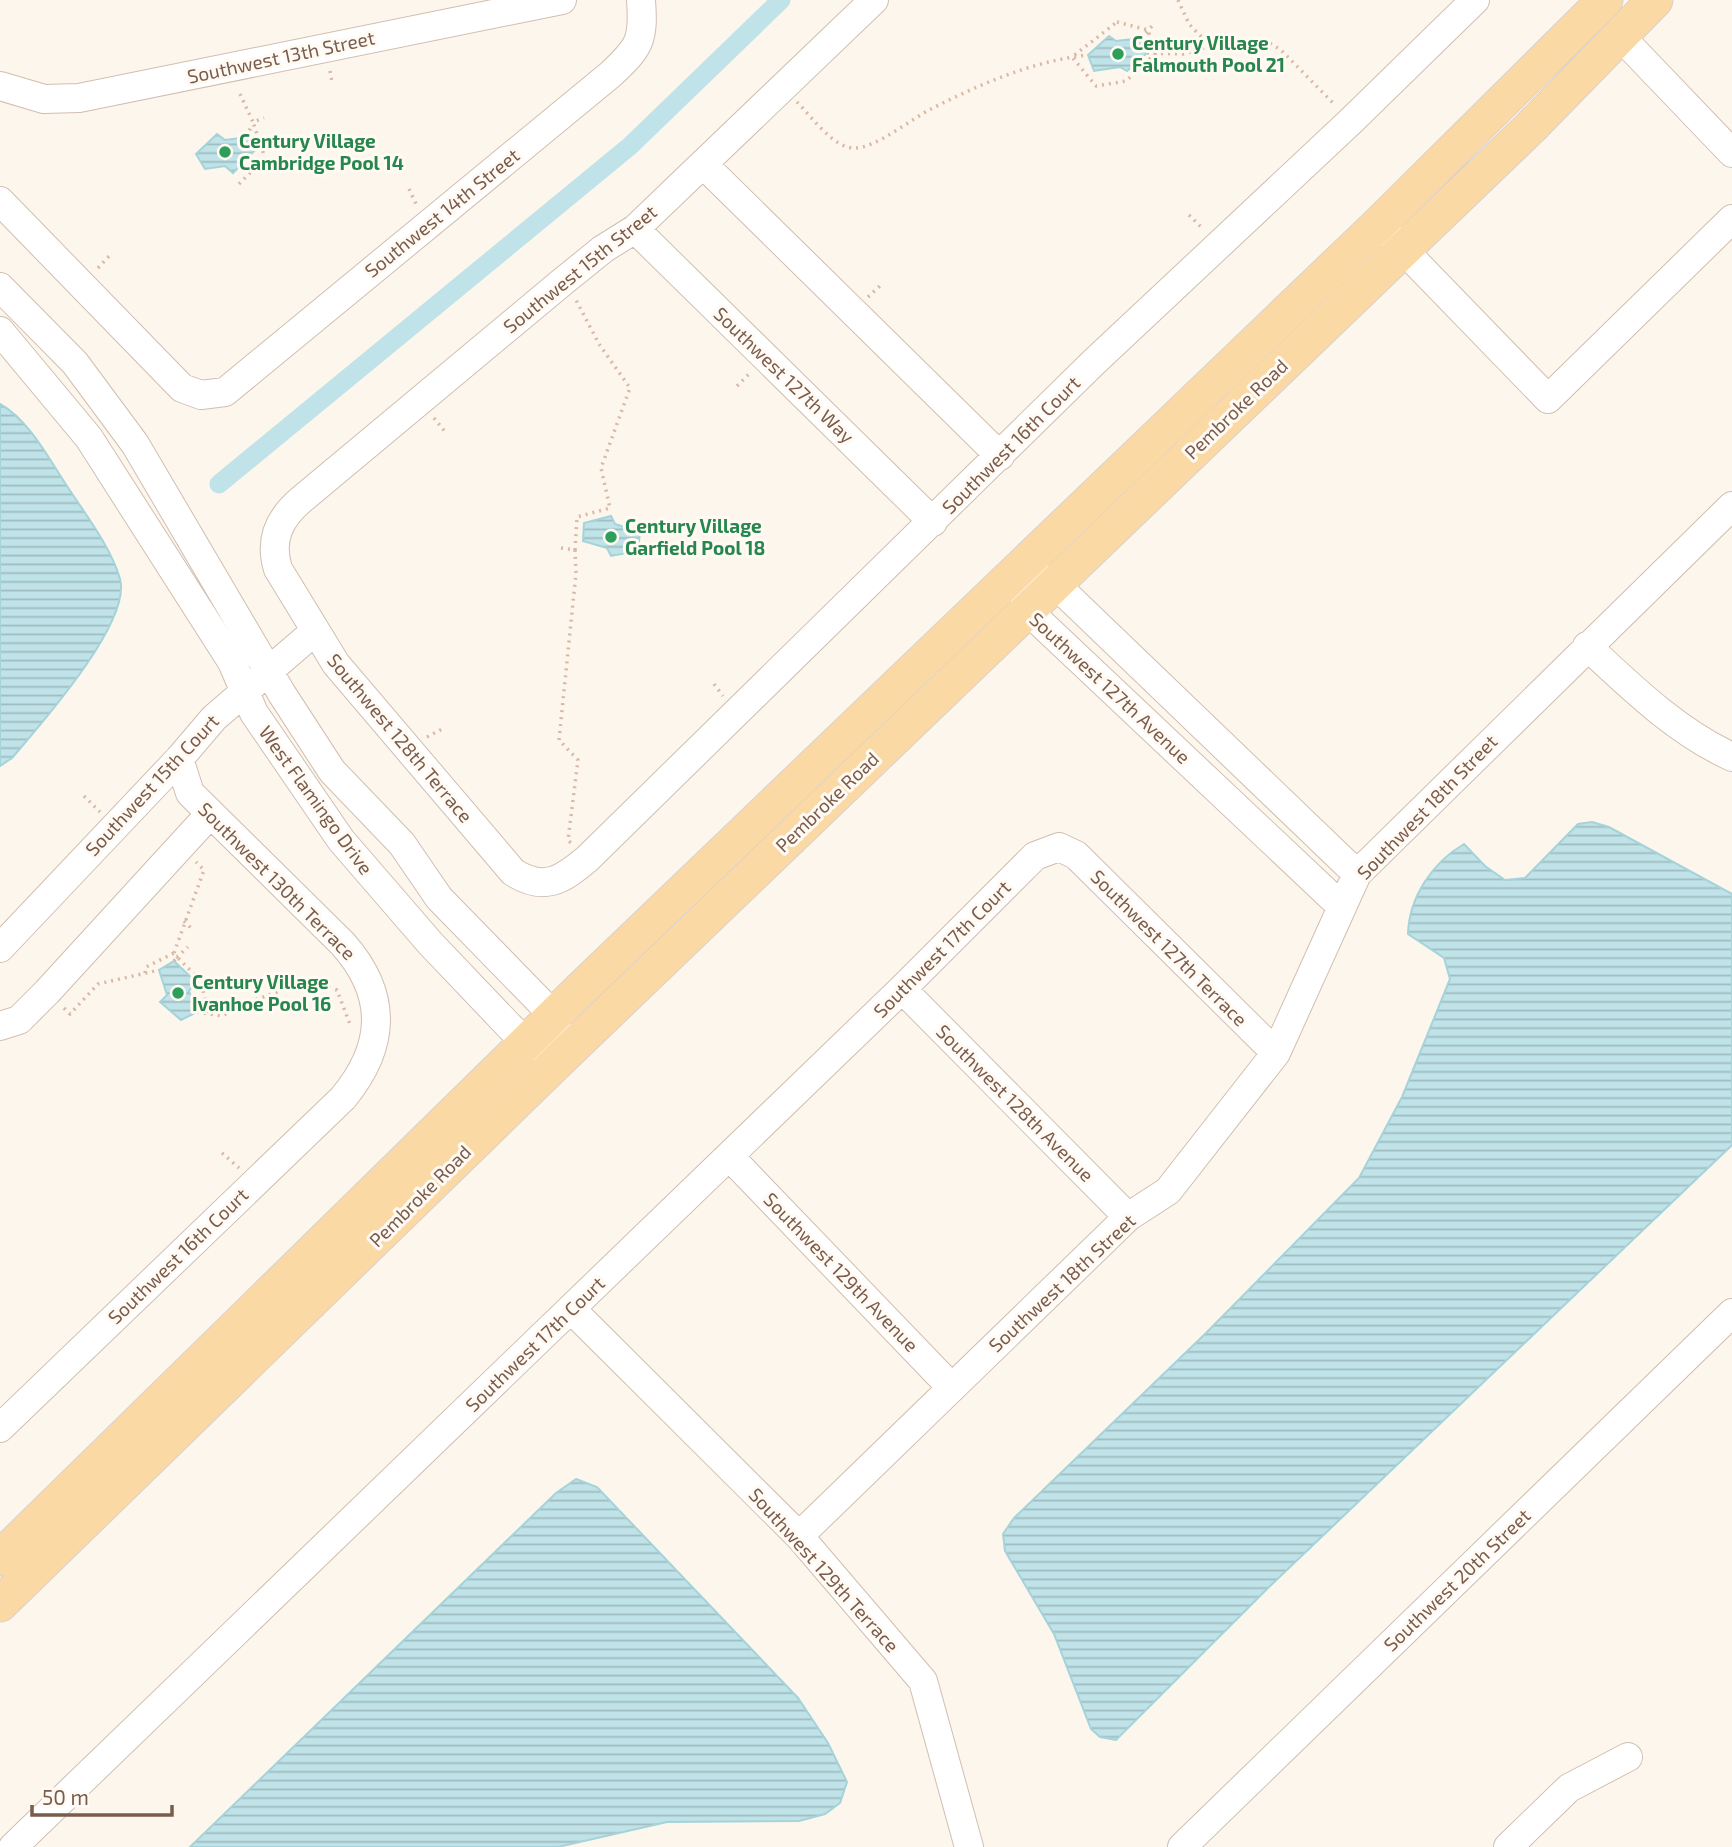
<svg xmlns="http://www.w3.org/2000/svg" width="1732" height="1847" viewBox="0 0 1732 1847" font-family="'Exo 2',sans-serif">
<style>
.water{fill:url(#water-rules);stroke:#a5d3da;stroke-width:2}
.lines{fill:none;stroke-linecap:round;stroke-linejoin:round}
.canal{stroke:#bfe3e8;stroke-width:19}
.minor-casing{stroke:#d1beb0;stroke-width:30}
.major-casing{stroke:#dad1cd;stroke-width:37}
.path{stroke:#d9b8a5;stroke-width:3.5;stroke-dasharray:2 5;stroke-linecap:butt}
.minor{stroke:#fff;stroke-width:28}
.major{stroke:#fbd9a5;stroke-width:35}
.leisure-dot{fill:#2e9e5b;stroke:#fffaf3;stroke-width:2.5}
.labels{text-anchor:middle;stroke-width:6;stroke-linejoin:round;paint-order:stroke}
.leisure-label{font-size:19px;font-weight:bold;fill:#27864d;stroke:#fffaf3;text-anchor:start}
.street-label{font-size:19px;fill:#7a5c4d;stroke:#fffaf3}
</style>
<defs>
<pattern id="water-rules" width="6" height="5" patternUnits="userSpaceOnUse" patternTransform="scale(1.75)"><rect width="6" height="5" fill="#bfe3e8"/><path d="M0 2.5h6" fill="none" stroke="#a0bbbe"/></pattern>
</defs>
<rect width="100%" height="100%" fill="#fdf6ec"/>
<!-- water -->
<path class="water" d="M1109,36L1116,41L1141,38L1147,53L1127,71L1120,67L1094,71L1088,55Z
M217,134L225,140L247,137L255,150L233,173L225,166L205,169L196,154Z
M0,404C29,420 49,459 67,486C85,514 111,547 120,579C132,622 40,725 12,758L0,766Z
M611,516L615,524L640,532L638,551L611,556L607,548L583,541L584,523Z
M1592,822L1609,827L1732,894V1145L1267,1589L1116,1740L1100,1737L1091,1729L1054,1634L1005,1551L1003,1534L1014,1518L1206,1333L1359,1178L1402,1097L1450,979L1444,958L1408,934C1409,897 1433,862 1464,844L1485,866L1505,880L1525,878L1578,824Z
M174,961L196,982L189,991L197,1012L181,1020L160,1002L167,995L159,970Z
M576,1479L597,1487L798,1698L828,1743L847,1782L840,1803L825,1814L799,1821L667,1822L558,1847H190L556,1493Z"/>
<g class="lines">
<!-- canal -->
<path class="canal" d="M219,484L630,146L781,0"/>
<!-- minor casing -->
<g class="minor-casing">
<path id="minor" d="M874,0L635,229L603,249L561,283L302,499C279,518 269,540 278,569L336,664L513,872C544,892 562,880 587,859L1094,362L1351,121L1475,0
M1620,36L1732,153
M0,86L44,99L79,98L562,0
M704,165L1000,456
M0,201L182,388L201,395L225,392L611,74C640,47 644,40 641,0
M635,229L933,522
M1390,236L1548,399L1732,219
M0,287L75,363L135,444L282,694L332,771L402,844L439,898L555,1017L562,1057
M0,331L89,438L232,662L254,713L341,840L430,943L510,1027L527,1043L543,1049
M1037,577L1054,583L1357,874
M1023,591L1027,610L1342,907
M1587,646C1632,688 1676,731 1732,757
M0,948L179,759L214,718L314,632
M902,989L1128,1217
M0,1026L19,1020L47,992L210,814
M729,1156L952,1388
M571,1309L799,1536L923,1681L969,1847
M0,1428L343,1098C386,1046 388,995 343,944L190,793L179,759
M799,1536L1128,1217L1168,1191L1276,1053L1357,874L1732,506
M13,1847L902,989L1035,856L1059,847L1076,855L1276,1053
M1182,1847L1732,1313
M1508,1847L1569,1788L1628,1757"/>
</g>
<!-- major casing -->
<g class="major-casing">
<path id="major" d="M0,1558L582,988L1379,224L1605,0
M0,1604L562,1057L1530,128L1655,0"/>
</g>
<!-- path -->
<path class="path" d="M1178,0L1189,24L1210,46
M1117,22L1148,30L1155,54L1126,81L1096,86L1072,57Z
M1141,38L1155,23
M1147,53L1183,54L1210,46L1263,39L1281,50L1335,105
M330,71L332,82
M240,94L253,122L264,118
M797,102C811,116 834,149 855,148C876,148 911,119 931,109C980,84 1033,61 1088,55
M247,137L252,124
M239,184L265,158L253,122
M409,189L417,206
M1189,215L1202,228
M98,268L111,254
M868,297L882,284
M737,386L750,373
M434,418L446,433
M561,548L575,550L576,573L559,740L578,760L568,840L571,843
M575,550L577,517L610,508L601,468L630,388L599,344L576,300
M714,684L723,696
M427,737L444,728
M84,796L100,812
M184,921L192,929
M174,953L204,870L196,862
M174,961L177,957L201,981L208,1013
M145,973L146,967L174,953L177,957L188,947
M64,1008L70,1014L98,984L159,970
M197,1012L222,1016L241,1005L308,981L337,990L351,1027
M222,1153L239,1168"/>
<!-- minor -->
<use href="#minor" class="minor"/>
<!-- major -->
<use href="#major" class="major"/>
</g>
<!-- markers -->
<g class="leisure-dot">
<circle cx="1118" cy="54" r="7"/>
<circle cx="225" cy="152" r="7"/>
<circle cx="611" cy="537" r="7"/>
<circle cx="178" cy="993" r="7"/>
</g>
<g class="labels">
<!-- leisure labels -->
<g class="leisure-label">
<text x="1132" y="50">Century Village<tspan x="1132" dy="22">Falmouth Pool 21</tspan></text>
<text x="239" y="148">Century Village<tspan x="239" dy="22">Cambridge Pool 14</tspan></text>
<text x="625" y="533">Century Village<tspan x="625" dy="22">Garfield Pool 18</tspan></text>
<text x="192" y="989">Century Village<tspan x="192" dy="22">Ivanhoe Pool 16</tspan></text>
</g>
<!-- street labels -->
<g class="street-label">
<text transform="translate(281 57) rotate(-12)" y="7">Southwest 13th Street</text>
<text transform="translate(442 213) rotate(-39)" y="7">Southwest 14th Street</text>
<text transform="translate(580 269) rotate(-39)" y="7">Southwest 15th Street</text>
<text transform="translate(784 375) rotate(44)" y="7">Southwest 127th Way</text>
<text transform="translate(1236 409) rotate(-44)" y="7">Pembroke Road</text>
<text transform="translate(1011 445) rotate(-45)" y="7">Southwest 16th Court</text>
<text transform="translate(1110 688) rotate(43)" y="7">Southwest 127th Avenue</text>
<text transform="translate(400 738) rotate(50)" y="7">Southwest 128th Terrace</text>
<text transform="translate(152 785) rotate(-47)" y="7">Southwest 15th Court</text>
<text transform="translate(316 800) rotate(54)" y="7">West Flamingo Drive</text>
<text transform="translate(827 802) rotate(-44)" y="7">Pembroke Road</text>
<text transform="translate(1427 807) rotate(-46)" y="7">Southwest 18th Street</text>
<text transform="translate(277 881) rotate(45)" y="7">Southwest 130th Terrace</text>
<text transform="translate(1169 948) rotate(45)" y="7">Southwest 127th Terrace</text>
<text transform="translate(942 949) rotate(-45)" y="7">Southwest 17th Court</text>
<text transform="translate(1015 1103) rotate(45)" y="7">Southwest 128th Avenue</text>
<text transform="translate(420 1196) rotate(-45)" y="7">Pembroke Road</text>
<text transform="translate(178 1256) rotate(-44)" y="7">Southwest 16th Court</text>
<text transform="translate(841 1272) rotate(46)" y="7">Southwest 129th Avenue</text>
<text transform="translate(1062 1283) rotate(-43)" y="7">Southwest 18th Street</text>
<text transform="translate(535 1344) rotate(-44)" y="7">Southwest 17th Court</text>
<text transform="translate(824 1570) rotate(48)" y="7">Southwest 129th Terrace</text>
<text transform="translate(1457 1580) rotate(-44)" y="7">Southwest 20th Street</text>
</g>
</g>
<!-- scale -->
<path d="M32 1805v10h140v-10" fill="none" stroke="#7a5c4d" stroke-width="3.5"/>
<text x="42" y="1805" font-size="21" fill="#7a5c4d" stroke="#fffaf3" stroke-width="5" paint-order="stroke">50 m</text>
</svg>
